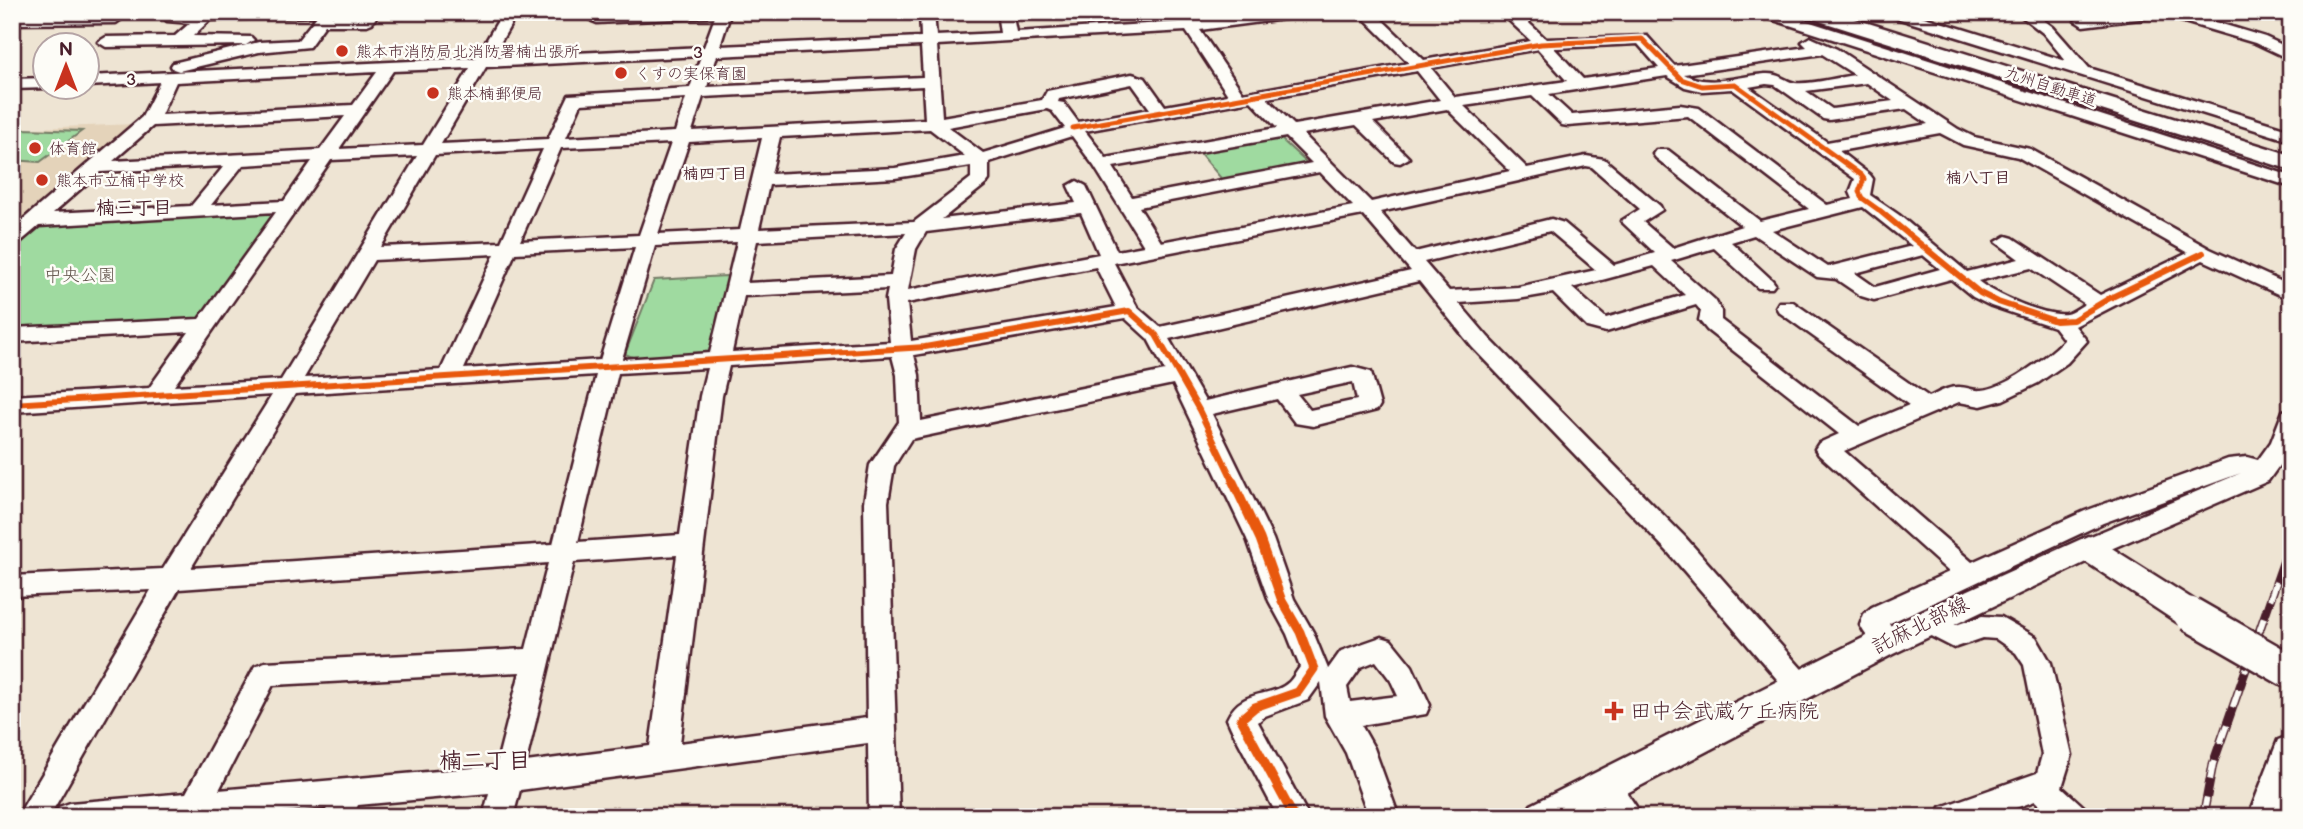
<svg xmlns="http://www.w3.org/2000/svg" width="2303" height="829" viewBox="0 0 2303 829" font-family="'Balsamiq Sans','Klee One',sans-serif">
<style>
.built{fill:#e4d3ba}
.green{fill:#9fdaa0;stroke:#747c66;stroke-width:2}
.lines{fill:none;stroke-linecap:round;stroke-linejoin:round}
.minor-casing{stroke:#4a1f2b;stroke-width:5}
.major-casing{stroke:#4a1f2b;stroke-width:5}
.highway-casing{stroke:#4a1f2b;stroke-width:5}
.minor{fill:#fdfcf7;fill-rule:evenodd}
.major{fill:#fdfcf7;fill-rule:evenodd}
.highway{fill:#fdfcf7;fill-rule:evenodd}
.rail-casing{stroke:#4a1f2b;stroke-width:9}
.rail{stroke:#fdfcf7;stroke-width:6;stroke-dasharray:19;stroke-linecap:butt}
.major-bridge-casing{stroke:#4a1f2b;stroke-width:38;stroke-linecap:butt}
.major-bridge{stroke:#fdfcf7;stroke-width:33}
.cycleway-far2-casing{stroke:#fdfcf7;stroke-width:9}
.cycleway-far1-casing{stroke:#fdfcf7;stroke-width:10}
.cycleway-casing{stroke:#fdfcf7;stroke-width:13}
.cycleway-far2{stroke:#e8590c;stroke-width:5}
.cycleway-far1{stroke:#e8590c;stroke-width:6}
.cycleway{stroke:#e8590c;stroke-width:9}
.poi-dot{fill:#c8321e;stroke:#fdfcf7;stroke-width:2.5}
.labels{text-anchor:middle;stroke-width:5;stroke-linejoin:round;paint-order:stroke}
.far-poi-label{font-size:16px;fill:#4a1f2b;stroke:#fdfcf7;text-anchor:start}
.far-street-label{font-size:16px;fill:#4a1f2b;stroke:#fdfcf7}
.far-neighbourhood-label{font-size:16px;font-weight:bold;fill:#4a1f2b;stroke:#fdfcf7}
.park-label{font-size:18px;fill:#64574e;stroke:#fdfcf7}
.neighbourhood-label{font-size:19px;font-weight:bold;fill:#4a1f2b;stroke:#fdfcf7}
.near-street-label{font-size:21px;fill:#4a1f2b;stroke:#fdfcf7}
.near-poi-label{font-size:21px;fill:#4a1f2b;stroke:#fdfcf7;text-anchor:start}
.near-neighbourhood-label{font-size:23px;font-weight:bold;fill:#4a1f2b;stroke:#fdfcf7}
</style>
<rect width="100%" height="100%" fill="#eee4d3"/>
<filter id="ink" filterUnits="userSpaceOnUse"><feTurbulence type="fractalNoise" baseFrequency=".0143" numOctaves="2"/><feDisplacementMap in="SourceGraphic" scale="14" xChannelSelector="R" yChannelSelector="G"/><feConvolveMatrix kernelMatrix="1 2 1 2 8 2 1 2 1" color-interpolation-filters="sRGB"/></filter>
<g filter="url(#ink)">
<!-- built -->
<path class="built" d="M135,124L12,232V129Z"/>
<!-- green -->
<path class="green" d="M23,129L82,131L40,162L12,160V137Z
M1280,138L1308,164L1224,182L1199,152Z
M275,210L279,213L202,318L195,322L12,333V249L43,223Z
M726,276L735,283L712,352L635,358L625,354L654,280Z"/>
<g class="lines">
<!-- minor casing -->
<g class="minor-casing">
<path id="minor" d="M131,12L116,23L12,24V14Z
M170,12H335L332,16L380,12L372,23L367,25H325L309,47L259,52L179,71L173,69L171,66L173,63L259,42L298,40L317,16L210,20L193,36L251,37L254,40L246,45L106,47L98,42L106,37L175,36L190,23L167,21L164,18Z
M412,12L404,17L397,13V12Z
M503,12H518L492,57L704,47L715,17L597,23L592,21L585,12H731L720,46L921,37L920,12H934L936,36L1000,33L997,12H1012L1016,32L1196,21L1269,12H1314L1307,16L1200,30L1243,93L1409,63L1358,12H1374L1424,60L1531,41L1500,12H1517L1546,39L1647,36L1674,66L1807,47L1802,42L1810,37L1837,49L1958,129L1974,137L2030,149L2210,249L2291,286V300L2203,260L2075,326L2087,341L2067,363L2038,383L2003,400L1981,406L1959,402L1844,451L1972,562L2085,511L2228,459L2247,457L2258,460L2271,442L2283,411L2291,409V449L2268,481L2097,555L2088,558L2079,555L2075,548L2079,541L2241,473L2103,523L1890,623L1889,624L1901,640L1897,648C1879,654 1868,640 1860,625L1864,614L1872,607L1949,572L1819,455L1815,449L1819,443L1839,434L1707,330L1699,320L1701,311L1696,305L1606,332L1587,327L1553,293L1518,299L1459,303L1488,337L1685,537L1808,676L1812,684L1808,692L1798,696L1788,692L1667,551L1472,347L1419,281L1169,339L1205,401L1352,367L1371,372L1380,405L1377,410L1313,426L1295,423L1277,399L1212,414L1273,539L1294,599L1313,632L1328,669L1326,672L1341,651L1381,637L1391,640L1412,666L1430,705L1426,714L1361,725L1374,748L1399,817H1369L1346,753L1325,716L1321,682L1308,700L1265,716L1258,722L1309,817H1278L1231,728L1227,719C1242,687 1271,699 1289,682C1293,678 1296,672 1300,667L1287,634L1269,601L1247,539L1173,384L911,439L894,466L888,502L899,817H869L868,743L520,790L513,817H483L489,793L358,805L353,817H323L327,808L227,817H55L59,807L70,803L186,793L255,666L265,662L526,649L548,563L179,589L49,817H17L151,590L12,596V576L163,569L272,395L12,412V396L149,388L189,332L12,342V328L199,319L276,212L39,226L19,243L12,245V229L142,117L160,82L88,86V76L476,58ZM1186,31L1228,95L1165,106L1145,78L1132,74L1047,91L1042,100L942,117L937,45ZM1638,44L1659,68L1583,79L1554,48ZM921,46L923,77L707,87L717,56ZM1538,49L1567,81L1455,97L1431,68ZM1822,54L1855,75C1839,77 1810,85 1795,83C1784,81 1780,73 1765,74C1738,76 1710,88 1684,74ZM701,56L690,88L569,95L548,139L441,144L486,67ZM470,68L423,145L339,149L393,71ZM1417,71L1440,100L1294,125L1267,98ZM377,72L353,105L161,115L176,82ZM1667,76L1685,87L1702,91L1732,89L1855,179L1850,192L1853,199L1827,205L1699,108L1680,105L1572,115L1549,94ZM1867,83L1893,101L1832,109L1806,91ZM1132,84L1150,109L1078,122L1064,103L1058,102L1059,99ZM1766,84L1775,85L1823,119L1829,120L1906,109L1928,124L1827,142L1749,87ZM923,86L925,119L692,131L703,97ZM1532,96L1562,125L1568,126L1688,116L1809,209L1760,221L1668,150H1656L1653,154L1656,158L1742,226L1673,248L1643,222L1662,210L1660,206L1604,159L1586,156L1527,168L1464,106ZM686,98L675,132L566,138L581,104ZM1251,101L1277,128L1106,158L1085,131ZM1047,109L1052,111L1065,128L983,153L948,127ZM1447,109L1510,171L1371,202L1303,134L1356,125L1394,162L1400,163L1409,158L1373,122ZM345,116L320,150L113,161L153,126ZM930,129L965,156L895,168L771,174L780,137ZM1940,133L1963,145L2018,157L2188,253L2100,295L2013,238L2006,236L1996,242L2019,259L1967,272L1899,215L1870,195L1873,179L1870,175L1839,151ZM1072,136L1094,166L1144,246L1117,251L1086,186L1077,181L1068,186L1076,203L942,219L986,184L989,180V162ZM1286,137L1312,163L1132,197L1113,167ZM762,138L740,230L658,234L689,142ZM671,143L639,235L520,241L561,148ZM543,149L501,242L381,247L435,155ZM417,156L281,380L174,386L331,160ZM312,161L284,201L211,205L243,165ZM224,166L191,206L53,213L100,172ZM971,166V178L914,222L759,229L769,185L895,178ZM1586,166L1592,167L1640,209L1621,221L1655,253L1614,265L1564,223L1551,219L1415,252L1380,212ZM1320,172L1353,206L1161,242L1139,207ZM1863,207L1912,246L1828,267L1772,230ZM1081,213L1099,254L908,290L916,249L926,232ZM1363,215L1411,271L1160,327L1137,307L1114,263ZM1550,231L1596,270L1518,287L1449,291L1424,262ZM906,233L896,249L891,276L747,283L757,241ZM1754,235L1817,277L1836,279L1861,296L1874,300L1951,279L1973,297L1991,306L2054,327L2064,340C2049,356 2003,390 1981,390C1974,391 1967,387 1959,387C1949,386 1938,393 1929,397L1793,302H1779L1776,307L1779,312L1909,405L1859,426L1721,320V311L1715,300L1671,261L1714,248L1758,288H1772L1775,284L1772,280L1731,242ZM737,242L710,353L622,359L655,246ZM635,247L600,360L464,369L515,253ZM495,254L441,370L304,378L374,260ZM1923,255L1940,269L1875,287L1855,273ZM1654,266L1685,295L1606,318L1572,288ZM1096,267L1116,307L911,341L907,303ZM2031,268L2085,304C2079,307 2072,313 2066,314C2045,317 1994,294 1978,281ZM888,289L886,299L890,342L732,352L744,296ZM1125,318L1148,339L1165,371L921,421L919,375L914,355ZM892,356L897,375L899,422L870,465L864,502L867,718L680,743L722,396L729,366ZM707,368L700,396L680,535L578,542L618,373ZM596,375L553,544L191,568L295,394ZM1353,382L1357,400L1310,410L1297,394ZM677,555L650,746L526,762L574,562ZM1376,661L1391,681L1398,696L1350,702L1347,687L1361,667ZM520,672L496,766L219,790L273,685Z
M1756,12H1779L2291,176V187L1758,15Z
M1885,12H1908L2066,61L2043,33L2016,12H2033L2053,27L2089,68L2291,130V141L1887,15Z
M2121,12H2182L2265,37L2291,49V60L2255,43L2164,16L2083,26L2075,21L2083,16Z
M2277,12H2291V18L2279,15Z
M46,78L48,88L12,89V79Z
M1926,610L1956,625L1982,616L2001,617L2036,637L2051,663L2072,755L2062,787L2084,807L2088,817H2052L2035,801L1991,817H1937L1941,807L2037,773L2042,755L2024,665L2016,653L1996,639L1983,638L1954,648L1917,629L1913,621L1917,613Z
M1604,772L1615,775L1643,817H1610L1589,785L1593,775Z"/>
</g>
<!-- major casing -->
<g class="major-casing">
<path id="major" d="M2088,536L2099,540L2202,605L2206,614L2202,623L2190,627L2178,623L2086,562L1893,654L1581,817H1525L1531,805L1869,635Z
M2291,735V803L2286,817H2248L2278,740Z"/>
</g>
<!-- highway casing -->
<g class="highway-casing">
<path id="highway" d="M1801,12H1833L2291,155V170L1804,16Z"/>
</g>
<!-- minor -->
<use href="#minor" class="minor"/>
<!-- major -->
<use href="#major" class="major"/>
<!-- highway -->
<use href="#highway" class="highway"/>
<!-- rail casing -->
<g class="rail-casing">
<path id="rail" d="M2203,817L2213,764L2291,540"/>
</g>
<!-- rail -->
<use href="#rail" class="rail"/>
<!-- major-bridge casing -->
<g class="major-bridge-casing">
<path id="major-bridge" d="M2190,614L2291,672"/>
</g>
<!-- major-bridge -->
<use href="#major-bridge" class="major-bridge"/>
<!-- cycleway-far2 casing -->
<g class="cycleway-far2-casing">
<path id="cycleway-far2" d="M1073,128L1541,44L1642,39L1681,79L1702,86L1735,84L1861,175L1864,179L1859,192L1862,198L1883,213"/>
</g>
<!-- cycleway-far1 casing -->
<g class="cycleway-far1-casing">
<path id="cycleway-far1" d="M1880,211L1980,293L1998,302L2055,321L2073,320L2108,299L2203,253
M12,404L925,347L1129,311L1156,335L1199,410L1234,483"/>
</g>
<!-- cycleway casing -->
<g class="cycleway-casing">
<path id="cycleway" d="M1233,482L1260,539L1282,601L1300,632L1314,669L1298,692L1255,707L1241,719L1294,817"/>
</g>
<!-- cycleway-far2 -->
<use href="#cycleway-far2" class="cycleway-far2"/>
<!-- cycleway-far1 -->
<use href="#cycleway-far1" class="cycleway-far1"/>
<!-- cycleway -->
<use href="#cycleway" class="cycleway"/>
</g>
</g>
<!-- markers -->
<g class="poi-dot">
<circle cx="342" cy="51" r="7"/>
<circle cx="621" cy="73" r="7"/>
<circle cx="433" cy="93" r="7"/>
<circle cx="35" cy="148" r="7"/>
<circle cx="42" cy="180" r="7"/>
<path d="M1610.5 700.5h7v7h7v7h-7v7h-7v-7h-7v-7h7z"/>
</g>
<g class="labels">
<!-- far-poi labels -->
<g class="far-poi-label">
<text x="356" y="57">熊本市消防局北消防署楠出張所</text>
<text x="635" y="79">くすの実保育園</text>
<text x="447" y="99">熊本楠郵便局</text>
<text x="49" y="154">体育館</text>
<text x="56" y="186">熊本市立楠中学校</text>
</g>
<!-- far-street labels -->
<g class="far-street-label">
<text transform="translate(698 52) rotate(-2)" y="6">3</text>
<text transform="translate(131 79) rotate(-3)" y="6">3</text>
<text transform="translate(2051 86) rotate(18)" y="6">九州自動車道</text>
</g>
<!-- far-neighbourhood labels -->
<g class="far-neighbourhood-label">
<text x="715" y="179">楠四丁目</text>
<text x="1978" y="183">楠八丁目</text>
</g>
<!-- park labels -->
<g class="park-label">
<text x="80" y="281">中央公園</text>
</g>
<!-- neighbourhood labels -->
<g class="neighbourhood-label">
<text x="134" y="214">楠三丁目</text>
</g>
<!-- near-street labels -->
<g class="near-street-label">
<text transform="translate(1920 625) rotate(-26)" y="7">託麻北部線</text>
</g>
<!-- near-poi labels -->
<g class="near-poi-label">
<text x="1630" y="718">田中会武蔵ケ丘病院</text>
</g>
<!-- near-neighbourhood labels -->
<g class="near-neighbourhood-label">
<text x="485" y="768">楠二丁目</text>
</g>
</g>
<!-- margin -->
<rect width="2303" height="829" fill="none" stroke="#fdfcf7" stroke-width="42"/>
<rect x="21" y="21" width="2261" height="787" fill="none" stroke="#4a1f2b" stroke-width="2.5" filter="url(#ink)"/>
<!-- north arrow -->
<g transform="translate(66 66)"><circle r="33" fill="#fdfcf7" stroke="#b5a4a5" stroke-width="2"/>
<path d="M0-5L12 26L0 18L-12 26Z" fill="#c8321e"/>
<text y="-10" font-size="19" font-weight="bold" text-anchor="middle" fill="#4a1f2b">N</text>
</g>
</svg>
